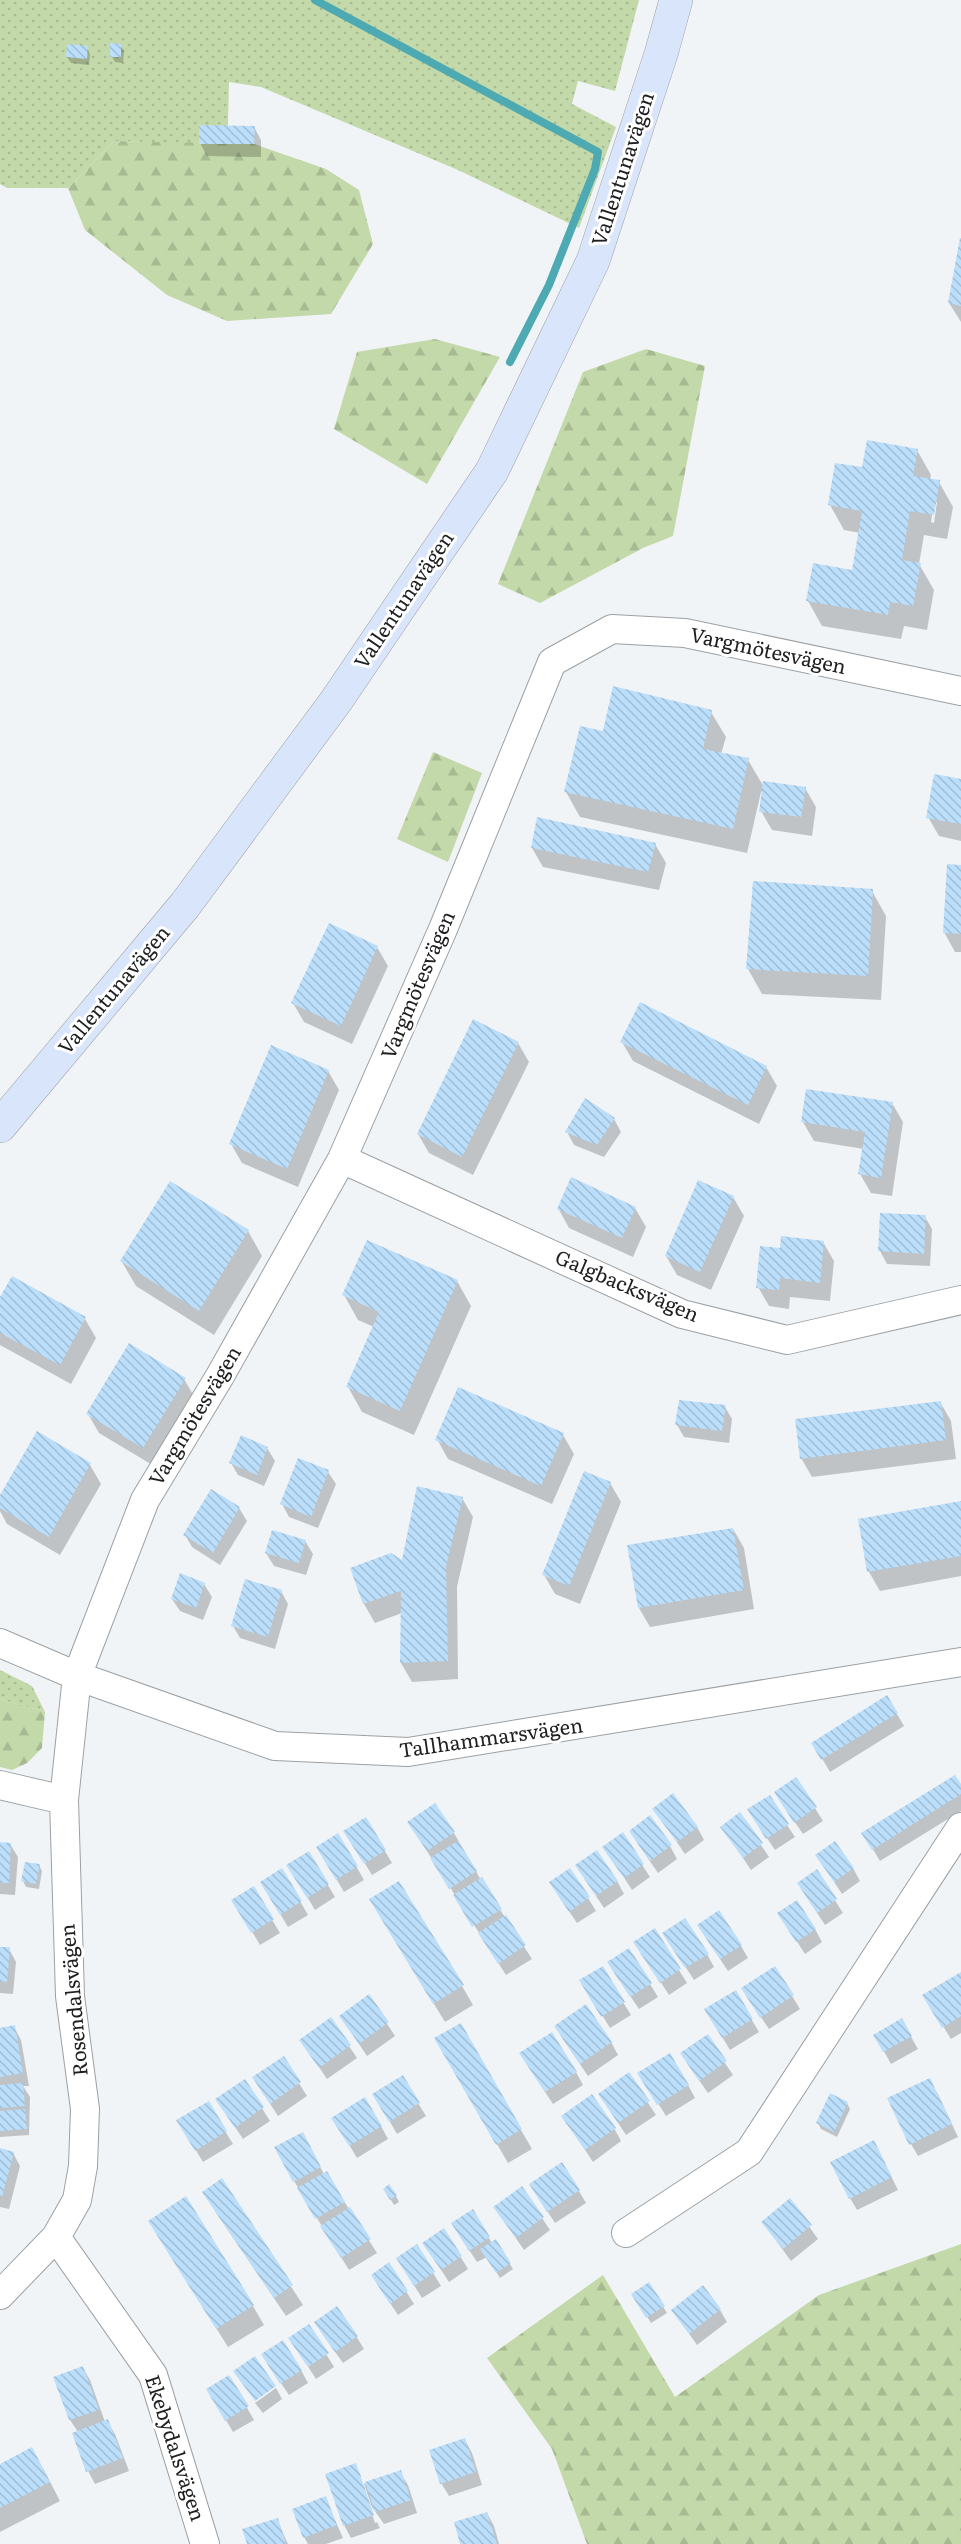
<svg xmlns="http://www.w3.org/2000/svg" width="961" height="2544" viewBox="0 0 961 2544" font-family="Literata,serif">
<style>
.green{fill:url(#green-dots)}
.forest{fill:url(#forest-firs)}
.shadow{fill:#0003;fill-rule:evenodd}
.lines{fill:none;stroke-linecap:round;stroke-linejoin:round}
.stream{stroke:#4daab2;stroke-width:8}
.building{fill:url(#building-back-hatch)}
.minor-casing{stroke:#9da0a3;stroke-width:30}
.secondary-casing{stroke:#9da0a3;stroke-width:34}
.minor{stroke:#fff;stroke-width:28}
.secondary{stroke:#d8e5fb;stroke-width:33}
.labels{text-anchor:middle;stroke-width:6;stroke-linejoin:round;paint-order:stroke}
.street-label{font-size:20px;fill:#1e1f20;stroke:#fff}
</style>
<defs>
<pattern id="green-dots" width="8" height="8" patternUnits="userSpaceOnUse" patternTransform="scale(1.5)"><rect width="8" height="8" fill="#c3d9a9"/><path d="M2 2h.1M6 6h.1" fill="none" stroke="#a7ba91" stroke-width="1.8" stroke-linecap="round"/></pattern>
<pattern id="forest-firs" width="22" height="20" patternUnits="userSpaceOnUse" patternTransform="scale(1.5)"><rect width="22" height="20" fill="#c3d9a9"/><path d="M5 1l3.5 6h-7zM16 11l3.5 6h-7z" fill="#a7ba91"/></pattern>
<pattern id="building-back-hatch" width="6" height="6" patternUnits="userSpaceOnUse" patternTransform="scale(1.5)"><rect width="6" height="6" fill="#bbdefa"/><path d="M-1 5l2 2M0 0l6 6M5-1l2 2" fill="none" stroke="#a0bed6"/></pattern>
</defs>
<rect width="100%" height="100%" fill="#f1f4f7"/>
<!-- green -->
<path class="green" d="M0,0H639L615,91L578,81L572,104L616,127L579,228L458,170L261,87L229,82L228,126H199V144L114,141L68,188H7L0,184Z
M0,1670L32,1686L45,1712L0,1699Z"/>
<!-- forest -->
<path class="forest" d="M114,141L254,144L326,169L359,190L373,244L331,314L227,321L167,295L85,230L68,188Z
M435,339L500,357L427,484L334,429L357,352Z
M646,349L705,366L673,536L643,548L540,603L498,584L583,372Z
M433,752L482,773L448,862L397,839Z
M0,1699L45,1712L42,1748L27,1763L12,1770L0,1767Z
M961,2244V2544H587L552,2449L487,2358L603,2275L675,2397L819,2295Z"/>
<!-- shadow -->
<path class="shadow" d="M120,45L124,51L123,63L115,62L112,57Z
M87,48L90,54L89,65L71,63L67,57Z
M254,127L261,140V157L207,156L200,143Z
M961,240V322L949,303Z
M917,450L931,475L930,480L939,482L953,507L947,539L924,535L919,564L934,590L927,630L904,626L901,639L822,626L808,601L853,571L860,533L844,530L830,505ZM934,502H937L934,523L931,522Z
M711,712L726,737L721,754L748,760L764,787L805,788L816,807L812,836L772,830L761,811L763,792H761L747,853L580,817L566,792L604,733Z
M961,781V841L939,836L928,817Z
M655,844L666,863L659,890L543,867L532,848Z
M961,866V952H955L944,932Z
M872,891L886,916L881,1000L762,994L748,969Z
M377,947L388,966L352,1044L304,1022L293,1003Z
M622,1042L766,1067L777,1086L759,1124L633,1061Z
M518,1043L529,1062L473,1175L429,1153L418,1134Z
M328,1071L339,1090L298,1187L242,1163L231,1144Z
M892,1103L903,1122L892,1196L871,1193L860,1174L864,1149L814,1141L803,1122Z
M614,1119L621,1132L604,1157L574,1145L567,1132Z
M733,1197L744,1216L711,1290L677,1275L666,1256Z
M558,1208H635L646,1227L633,1257L569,1228Z
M925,1217L932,1229L930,1266L887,1264L880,1251Z
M248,1231L262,1256L214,1335L136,1286L122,1262Z
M823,1242L834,1261L830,1301L790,1297L789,1309L769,1306L758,1287L781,1250Z
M12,1278L85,1319L96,1338L71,1384L0,1345V1300Z
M457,1281L471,1306L414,1435L362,1412L348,1387L374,1327L358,1320L344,1295Z
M184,1379L195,1398L154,1466L99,1433L88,1414Z
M940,1402L951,1421L956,1459L812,1477L801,1458Z
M725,1407L732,1419L729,1443L684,1437L677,1425Z
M37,1433L90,1465L101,1484L60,1555L7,1524L0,1511V1498Z
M563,1435L574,1454L552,1504L448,1459L437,1439Z
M267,1448L275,1461L264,1486L238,1475L231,1463Z
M299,1460L328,1472L336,1484L318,1528L289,1517L282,1504Z
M610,1483L621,1502L580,1604L555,1594L544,1575Z
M462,1498L473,1517L457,1587L458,1679L412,1682L401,1663L402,1613L375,1623L364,1604L352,1569L403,1563Z
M961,1505V1576L880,1591L869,1572Z
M239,1508L247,1521L220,1565L192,1547L185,1535Z
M733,1529L744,1548L754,1609L650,1627L639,1608Z
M305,1541L313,1554L306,1575L274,1566L266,1553Z
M204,1584L212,1597L203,1620L180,1611L172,1599Z
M281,1591L288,1604L275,1649L240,1638L233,1626Z
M887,1697L904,1726L830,1772L813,1743Z
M961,1787V1811L880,1861L863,1833Z
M783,1805L815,1808L823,1821L803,1834Z
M654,1809L697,1827L704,1840L685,1854Z
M740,1814L769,1857L751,1870L722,1827Z
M366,1819L392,1863L372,1875L345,1831Z
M756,1822L787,1825L795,1837L775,1850Z
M409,1823L454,1833L481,1880L532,1959L506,1975Z
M622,1834L650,1877L632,1890L604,1847Z
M338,1835L364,1880L344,1892L318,1848Z
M0,1843L10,1844L18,1857L15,1895L0,1894Z
M638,1844L670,1846L677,1859L658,1873Z
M309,1853L335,1897L315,1910L288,1865Z
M817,1856L853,1868L860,1881L842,1894Z
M39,1865L42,1871L39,1889L26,1887L23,1881Z
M282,1870L308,1915L288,1927L262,1883Z
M817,1872L843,1913L825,1925L806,1896Z
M584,1878L617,1881L624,1894L604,1908Z
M253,1888L280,1933L260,1945L233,1900Z
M558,1895L588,1898L596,1911L577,1923Z
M382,1919L462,1986L473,2005L445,2022Z
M787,1926L815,1929L822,1942L805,1954Z
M654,1930L687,1983L669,1995L643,1955Z
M706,1938L741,1946L748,1958L728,1971Z
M672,1946L707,1954L714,1967L694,1980Z
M0,1948L9,1949L16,1962L13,1994L0,1993Z
M629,1950L658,1997L639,2009L616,1975Z
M602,1968L631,2015L610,2028L581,1981Z
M775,1968L800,2009L769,2029L750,2001Z
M961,1973V2033L951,2039L924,1996Z
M735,1992L759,2032L730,2050L706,2010Z
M369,1996L395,2036L367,2056L341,2017Z
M902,2021L918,2049L891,2064L875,2035Z
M460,2025L532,2149L508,2163L436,2039Z
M14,2027L21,2040L29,2086H23L30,2097L29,2135L0,2137V2029Z
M707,2036L733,2075L708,2093L689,2066Z
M563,2039L611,2042L618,2055L588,2076Z
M301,2040L349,2046L357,2058L327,2079Z
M283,2058L307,2096L278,2116L261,2090Z
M528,2066L576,2072L583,2085L553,2104Z
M629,2074L656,2115L626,2135L600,2095Z
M402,2077L426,2116L397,2134L374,2094Z
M245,2081L270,2121L243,2139L225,2112Z
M688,2085L695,2098L666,2116L647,2086Z
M937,2092L958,2137L918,2156L911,2144Z
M208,2103L233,2144L203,2162L178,2121Z
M847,2103L850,2109L837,2137L821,2129L818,2123Z
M563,2116L614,2128L621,2141L593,2162Z
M381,2126L388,2139L357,2158L341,2131Z
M874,2142L898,2190L857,2210L850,2198Z
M309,2147L324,2174L326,2173L377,2253L349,2270L294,2181Z
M0,2150L13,2153L20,2166L9,2209L0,2207Z
M222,2180L303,2305L286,2316L215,2211Z
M522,2188L550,2230L524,2250L495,2208Z
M579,2191L586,2203L555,2223L538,2197Z
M388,2195L396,2196L399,2202L394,2205Z
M790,2200L818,2239L791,2261L763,2223Z
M472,2212L492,2243L495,2241L513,2269L500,2278L487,2257L477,2262L460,2236Z
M444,2230L468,2269L449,2282L432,2256Z
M161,2240L253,2306L264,2325L228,2347Z
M417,2246L441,2286L422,2298L405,2271Z
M389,2264L414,2304L398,2315L380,2288Z
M649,2284L667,2313L651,2323L633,2294Z
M720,2310L727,2322L697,2345L673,2311Z
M309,2326L334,2367L316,2379L298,2351Z
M323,2335L356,2336L364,2349L343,2363Z
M270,2367L301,2370L308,2383L289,2395Z
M83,2368L90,2380L105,2422L107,2421L115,2434L129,2471L95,2484L88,2471L78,2432L70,2420L55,2378Z
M229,2377L254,2420L233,2432L208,2390Z
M276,2388L282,2399L263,2413L255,2403Z
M465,2440L472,2453L482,2485L449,2496L441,2483Z
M355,2465L361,2476H359L375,2523L377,2522L380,2528L351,2538L344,2525Z
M0,2466L43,2468L60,2501L0,2532Z
M400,2472L408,2485L417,2513L384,2524L372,2507L364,2484Z
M325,2498L343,2538L326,2544H308L304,2537Z
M487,2513L494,2526L499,2544H462Z
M277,2520L288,2544H249Z"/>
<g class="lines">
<!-- stream -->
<path class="stream" d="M315,0L598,152L595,169L549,285L510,362"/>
</g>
<!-- building -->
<path class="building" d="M110,43L121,44V57H110Z
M67,44L88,46L87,59L66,57Z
M199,125L255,126L254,144H199Z
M960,238H961V306L948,303Z
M867,440L918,449L913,476L940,480L934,515L910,511L902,560L921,563L913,606L890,602L888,615L806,601L813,563L852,570L862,511L828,505L835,463L862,467Z
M613,686L712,710L703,749L749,758L733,829L564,792L580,726L603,731Z
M934,774L961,779V824L926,818Z
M763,781L806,787L801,817L759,812Z
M537,817L656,843L648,872L531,848Z
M947,864L961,865V934L943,933Z
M753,881L873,889L868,976L746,969Z
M329,923L378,946L341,1026L291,1003Z
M640,1002L767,1066L748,1105L620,1042Z
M473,1019L519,1042L462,1157L417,1134Z
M271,1045L329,1070L287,1169L229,1144Z
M806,1089L893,1102L881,1178L858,1174L865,1132L801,1122Z
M585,1098L615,1118L597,1145L565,1132Z
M571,1177L636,1207L622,1238L557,1209Z
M698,1180L734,1196L700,1272L665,1256Z
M170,1181L249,1230L199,1311L120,1261Z
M880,1213L926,1215L924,1254L878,1251Z
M781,1236L824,1241L820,1283L780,1278L779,1290L756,1288L760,1246L780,1248Z
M367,1240L458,1280L400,1411L346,1387L379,1312L342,1295Z
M12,1276L86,1317L60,1365L0,1333V1297Z
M129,1343L186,1378L143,1448L86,1414Z
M458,1387L564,1433L541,1486L435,1440Z
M679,1400L726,1405L722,1431L675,1425Z
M941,1401L946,1440L800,1459L795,1419Z
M37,1431L91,1463L49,1537L0,1508V1495Z
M241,1435L268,1447L257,1475L229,1463Z
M298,1458L329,1470L311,1517L280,1504Z
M584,1471L611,1482L569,1586L542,1575Z
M417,1486L463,1497L446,1567L448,1661L400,1663L401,1591L363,1604L350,1568L391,1553L402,1560Z
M211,1489L240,1507L213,1553L183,1535Z
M961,1501V1556L867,1572L858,1519Z
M733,1528L744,1590L638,1608L627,1545Z
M272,1530L306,1540L299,1563L265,1553Z
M180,1573L205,1583L196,1608L171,1599Z
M245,1579L282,1590L268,1637L231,1626Z
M887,1695L898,1713L821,1760L811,1743Z
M955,1775L961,1784V1794L872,1850L861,1833Z
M796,1777L817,1807L794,1823L774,1792Z
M673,1793L698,1827L677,1842L652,1809Z
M770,1795L789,1824L766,1839L747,1809Z
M435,1803L455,1832L427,1851L407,1822Z
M740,1812L763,1843L743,1858L720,1827Z
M650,1815L672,1845L650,1861L629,1831Z
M366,1817L386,1850L364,1864L343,1831Z
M623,1832L644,1864L624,1878L602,1847Z
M338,1833L358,1866L336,1880L316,1847Z
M458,1841L477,1871L449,1889L430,1858Z
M835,1841L854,1868L834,1882L815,1855Z
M0,1842L11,1843L9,1883H0Z
M597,1850L618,1881L596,1896L575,1865Z
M309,1851L329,1884L307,1898L286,1865Z
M25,1862L40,1864L36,1884L21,1881Z
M282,1868L302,1901L280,1915L260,1882Z
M570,1868L590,1897L569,1912L549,1882Z
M817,1869L837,1899L817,1913L797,1883Z
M482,1877L502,1909L472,1927L453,1895Z
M399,1881L464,1985L433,2004L369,1899Z
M254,1886L274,1919L251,1933L231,1900Z
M797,1900L816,1929L796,1942L777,1913Z
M719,1910L742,1945L720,1959L697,1925Z
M506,1915L526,1945L498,1964L478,1933Z
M685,1918L709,1954L685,1968L662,1933Z
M655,1928L681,1969L660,1983L633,1942Z
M0,1947H10L7,1982L0,1981Z
M629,1948L652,1983L630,1997L607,1962Z
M603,1966L625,2002L601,2017L579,1980Z
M775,1966L794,1995L760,2018L741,1988Z
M961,1972V2016L942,2028L922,1995Z
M736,1990L753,2019L722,2038L704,2009Z
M369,1994L389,2022L359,2044L339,2016Z
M586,2004L612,2042L580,2064L554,2026Z
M331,2017L351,2045L319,2068L299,2040Z
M902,2018L912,2036L883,2052L873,2035Z
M461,2023L522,2129L496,2145L434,2038Z
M15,2025L23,2073L0,2077V2028Z
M552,2032L577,2072L545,2092L519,2053Z
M708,2034L727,2061L699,2081L680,2053Z
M670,2053L689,2085L657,2105L637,2073Z
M284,2056L301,2082L270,2104L252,2077Z
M629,2072L650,2101L618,2123L598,2094Z
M403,2075L420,2103L389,2122L372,2094Z
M930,2078L952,2124L909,2145L887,2098Z
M245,2079L264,2107L235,2128L215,2099Z
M23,2083L25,2106L0,2108V2085Z
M830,2093L848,2102L834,2132L816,2123Z
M592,2094L616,2128L585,2150L561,2116Z
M365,2097L382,2126L349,2146L331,2118Z
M209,2101L227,2131L195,2151L176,2120Z
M25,2109L27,2129L0,2131V2111Z
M303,2132L321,2167L293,2182L274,2147Z
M874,2140L892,2177L849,2199L830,2162Z
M0,2148L14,2152L2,2197L0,2196Z
M562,2162L580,2190L547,2212L529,2184Z
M327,2171L345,2202L315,2219L297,2188Z
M222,2178L293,2285L274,2298L202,2192Z
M389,2184L397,2195L390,2200L383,2189Z
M522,2186L544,2217L516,2238L493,2207Z
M186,2196L254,2305L216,2329L148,2221Z
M790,2198L812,2225L783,2249L761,2222Z
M350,2207L371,2239L341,2258L320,2226Z
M473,2209L490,2237L469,2251L451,2223Z
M444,2228L462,2256L441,2270L422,2243Z
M496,2239L511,2263L496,2273L480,2249Z
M417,2244L435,2272L414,2286L396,2258Z
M389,2262L408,2291L390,2304L371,2275Z
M649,2282L665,2306L646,2318L631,2294Z
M703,2285L721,2309L689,2334L671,2310Z
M337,2306L358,2336L335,2352L314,2322Z
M309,2324L329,2353L308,2367L288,2338Z
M283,2340L302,2370L280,2384L261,2354Z
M255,2356L276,2386L255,2401L233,2371Z
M83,2366L99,2410L69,2420L53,2377Z
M229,2375L249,2406L225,2421L206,2389Z
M108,2419L123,2458L86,2472L72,2433Z
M465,2438L476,2472L440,2484L429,2450Z
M32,2447L50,2482L0,2508V2464Z
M356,2463L374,2515L343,2526L325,2474Z
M401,2470L411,2500L375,2512L365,2482Z
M326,2496L337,2525L303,2538L292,2509Z
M487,2512L497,2544H460L454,2522Z
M278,2518L286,2544H247L242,2529Z"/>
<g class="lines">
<!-- minor casing -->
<g class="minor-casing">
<path id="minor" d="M342,1159L682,1314L787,1340L961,1300
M0,1643L77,1676L275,1746L408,1752L961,1662
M0,1785L64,1800
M626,2233L749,2152L961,1827
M56,2237L153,2375L205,2544
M0,2295L56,2237L77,2200L83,2166L85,2109L70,1996L64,1800L77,1676L145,1500L220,1376L342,1159L443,929L552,662L612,629L685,633L961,691"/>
</g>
<!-- secondary casing -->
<g class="secondary-casing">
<path id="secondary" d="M0,1126L185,905L336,701L492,471L593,261L661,54L676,0"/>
</g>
<!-- minor -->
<use href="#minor" class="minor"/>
<!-- secondary -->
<use href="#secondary" class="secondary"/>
</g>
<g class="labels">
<!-- street labels -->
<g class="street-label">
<text transform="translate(623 169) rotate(-72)" y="7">Vallentunavägen</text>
<text transform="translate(404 600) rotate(-56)" y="7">Vallentunavägen</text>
<text transform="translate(768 651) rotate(12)" y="7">Vargmötesvägen</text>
<text transform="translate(418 985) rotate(-67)" y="7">Vargmötesvägen</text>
<text transform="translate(114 990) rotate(-50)" y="7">Vallentunavägen</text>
<text transform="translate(627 1286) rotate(23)" y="7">Galgbacksvägen</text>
<text transform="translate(195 1416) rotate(-59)" y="7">Vargmötesvägen</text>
<text transform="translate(491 1738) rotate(-8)" y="7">Tallhammarsvägen</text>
<text transform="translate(74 2000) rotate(-95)" y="7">Rosendalsvägen</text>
<text transform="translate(175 2448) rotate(72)" y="7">Ekebydalsvägen</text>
</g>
</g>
</svg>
